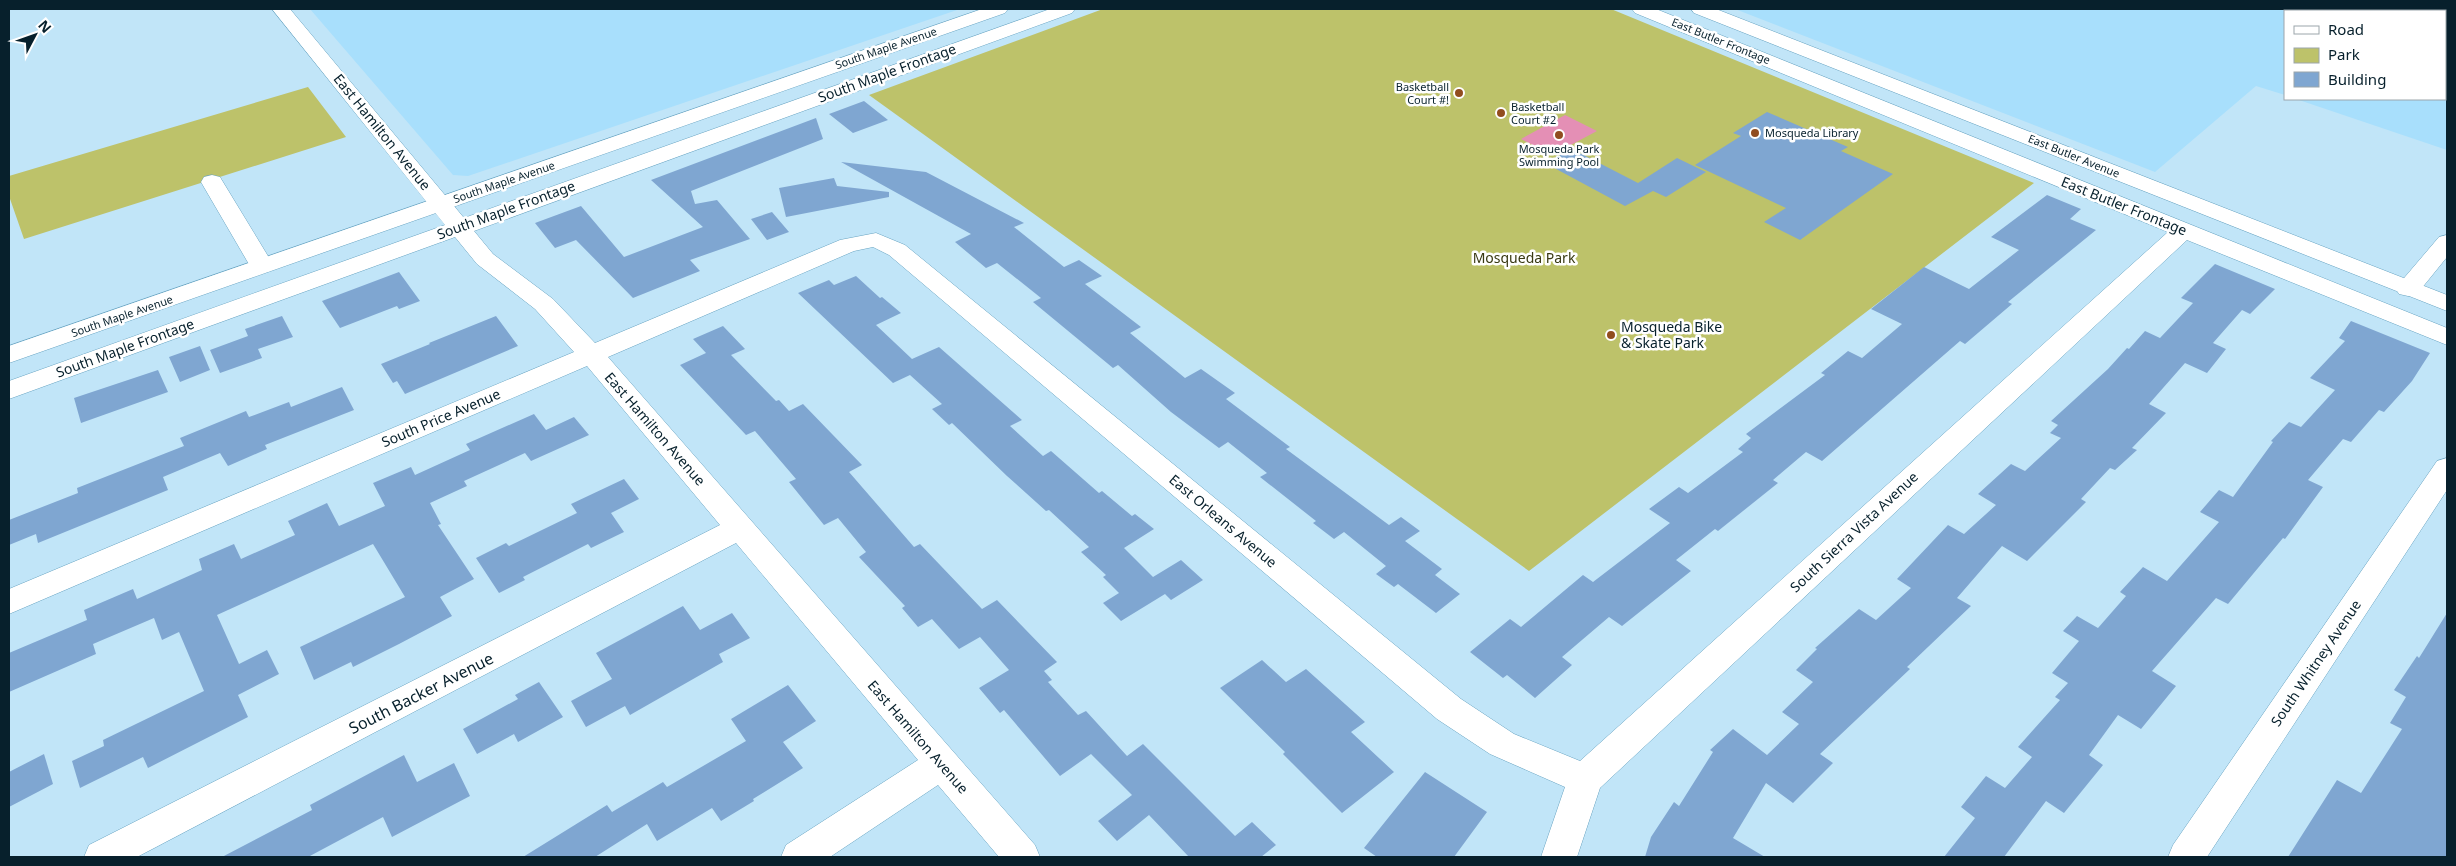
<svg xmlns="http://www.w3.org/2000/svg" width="2456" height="866" viewBox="0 0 2456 866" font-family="'Noto Sans',sans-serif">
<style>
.built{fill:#a8dffc}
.green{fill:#bdc26a}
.water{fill:#e48fb5}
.building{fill:#7fa6d1}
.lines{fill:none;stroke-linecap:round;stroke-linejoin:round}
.minor-casing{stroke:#67a3c1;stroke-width:1}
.tertiary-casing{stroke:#67a3c1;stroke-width:1}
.secondary-casing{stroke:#67a3c1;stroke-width:1}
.minor{fill:#fff;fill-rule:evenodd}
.tertiary{fill:#fff;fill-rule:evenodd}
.secondary{fill:#fff;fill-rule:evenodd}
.poi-dot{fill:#914d1f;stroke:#fff;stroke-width:2}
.labels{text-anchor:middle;stroke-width:5;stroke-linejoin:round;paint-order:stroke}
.far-street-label{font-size:11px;fill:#07202c;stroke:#fff}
.far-poi-label{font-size:11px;fill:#07202c;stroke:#fff;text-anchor:start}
.street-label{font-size:14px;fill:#07202c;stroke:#fff}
.park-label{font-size:14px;fill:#383913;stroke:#fff}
.poi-label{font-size:14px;fill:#07202c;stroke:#fff;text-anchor:start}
.near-street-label{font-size:16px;fill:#07202c;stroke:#fff}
</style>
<rect width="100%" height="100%" fill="#c1e5f8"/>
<!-- built -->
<path class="built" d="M310,9H960L468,176L453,175Z
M1735,9H2384L2392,11H2285V95L2256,86L2155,172Z
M2445,27L2447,28V150L2296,99H2445Z"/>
<!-- green -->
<path class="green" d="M1103,9H1611L2034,183L1529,571L869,95Z
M308,87L346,137L24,239L9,196V176Z"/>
<!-- water -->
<path class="water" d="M1565,115L1597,131L1552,155L1521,139Z"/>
<!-- building -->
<path class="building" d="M864,101L888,120L853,133L829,114Z
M1767,112L1848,147L1841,151L1893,174L1800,240L1764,222L1786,208L1695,165L1741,136L1733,133Z
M816,118L823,139L691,191L695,204L717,200L750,239L690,260L700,271L633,298L576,240L555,248L535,223L581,206L624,257L703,227L651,180Z
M1572,149L1638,183L1677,158L1706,172L1666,197L1653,191L1625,206L1545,163Z
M841,162L926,172L1024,223L1014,227L1064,267L1079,260L1102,276L1085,284L1141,327L1130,333L1185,378L1201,369L1235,393L1226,399L1290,447L1286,449L1389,525L1401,517L1420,531L1405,541L1442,569L1435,575L1460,594L1436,613L1398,584L1394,587L1376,574L1386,566L1344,532L1334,539L1313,523L1316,521L1260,477L1267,473L1228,442L1219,448L1171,412L1118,365L1113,368L1033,302L1041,298L997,263L986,268L955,242L971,234Z
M834,178L837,186L889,192V197L786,217L779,188Z
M2047,195L2081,209L2070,219L2096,230L2008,302L2012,304L1965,344L1960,341L1822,461L1806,452L1773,480L1778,483L1718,531L1715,529L1676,560L1691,571L1622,626L1609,617L1562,657L1572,665L1535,698L1507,675L1503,678L1470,652L1510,619L1521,627L1583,575L1593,582L1670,523L1649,509L1679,487L1688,493L1743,452L1738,449L1751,438L1746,434L1825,375L1821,373L1848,351L1862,358L1902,324L1871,309L1924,267L1969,289L2019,250L1991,237Z
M772,212L789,232L767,240L751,219Z
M2215,264L2275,289L2250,314L2242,310L2213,343L2226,349L2207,373L2185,363L2149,404L2166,413L2132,448L2137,450L2115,470L2110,468L2081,499L2086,502L2027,561L2002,546L1957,598L1971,606L1907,667L1910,669L1820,754L1833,763L1793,803L1766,783L1733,838L1765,857H1645L1651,837L1674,802L1679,806L1713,752L1710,750L1733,729L1767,755L1799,724L1782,712L1813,682L1796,670L1817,649L1815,648L1859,609L1876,620L1911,588L1897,579L1948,525L1964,534L1996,505L1978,494L2011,464L2025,471L2061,438L2050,433L2058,425L2051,421L2108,369L2127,348L2129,349L2145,331L2160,338L2193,303L2181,298Z
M399,272L420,301L399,309L397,306L340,328L322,301Z
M856,276L880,298L882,297L901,313L876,325L912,359L939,347L1022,420L1010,426L1043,456L1051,451L1099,493L1102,491L1132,516L1135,514L1154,529L1124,548L1153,577L1181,560L1203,580L1171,600L1165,594L1121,621L1103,603L1119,593L1103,577L1106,575L1081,552L1089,547L1049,510L1046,511L1007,476L952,423L949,425L932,409L942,404L910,375L893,383L798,293L829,280L834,285Z
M282,316L293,337L258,349L262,358L220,373L210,350L248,336L245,329Z
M496,316L518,346L405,394L397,381L393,383L381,364L430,344L429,343Z
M2351,321L2430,353L2412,381L2384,412L2379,410L2351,442L2343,439L2308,480L2323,487L2285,539L2283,538L2228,604L2216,598L2152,671L2176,686L2141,729L2118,715L2089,755L2103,765L2064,813L2046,801L2004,857H1944L1975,818L1961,807L1986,776L2005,788L2032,757L2018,747L2060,700L2055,697L2068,683L2052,673L2079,641L2063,631L2077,616L2098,628L2126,596L2120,592L2143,567L2167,581L2219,522L2200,512L2219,490L2233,497L2273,442L2271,441L2289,422L2301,427L2335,390L2310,378L2345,341L2339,338Z
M723,326L745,349L731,355L776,401L779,400L789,411L803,404L862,465L849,472L914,547L920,544L982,609L997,600L1057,662L1044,671L1052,680L1048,682L1078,715L1086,711L1127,756L1143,744L1235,836L1252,822L1276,845L1261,857H1189L1149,815L1117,841L1098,821L1132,795L1091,754L1060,776L1004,710L1000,713L979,688L1009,670L980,637L959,649L932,619L918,627L902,608L905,606L859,557L866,552L838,518L824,525L789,482L796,479L755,431L746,435L680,365L706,353L693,339Z
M200,346L210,370L180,382L169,357Z
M158,370L168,392L81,423L74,398Z
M342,387L354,410L265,445L267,449L228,466L220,453L163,477L168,490L38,543L36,534L9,545V520L78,493L77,488L184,446L180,438L246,411L249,417L289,402L291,407Z
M534,414L546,430L574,417L589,435L531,461L525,453L464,481L467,486L430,503L441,524L438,525L474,579L440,597L452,616L399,644L353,667L351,662L314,680L300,647L405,597L373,544L217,615L239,664L267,650L279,674L238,695L248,717L148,768L143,757L80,788L72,761L104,746L103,740L204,691L179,632L162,640L154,618L93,644L96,654L9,692V653L87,620L84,610L133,589L137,599L202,570L199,559L234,544L241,559L295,535L288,521L327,503L339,526L385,506L373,483L411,467L415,475L470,450L466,444Z
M624,479L639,499L611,513L624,532L591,548L588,544L523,577L525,580L499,593L476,558L506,543L509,546L577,513L571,504Z
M683,606L700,630L732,613L750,638L719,654L723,662L630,715L625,706L586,727L571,701L612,679L596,653Z
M2447,613V857H2288L2337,780L2361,793L2402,729L2390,723L2406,697L2394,690L2417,656L2419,658Z
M1262,660L1286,682L1306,669L1365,722L1351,732L1394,772L1342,813L1283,754L1285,752L1220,688Z
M539,682L563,717L518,742L514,734L477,754L463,729L518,699L515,695Z
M788,685L816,721L783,742L803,768L753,799L754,801L721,821L712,808L657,841L647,824L595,857H523L607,805L612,812L663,782L667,787L746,741L731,719Z
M44,754L53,784L9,807V772Z
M404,755L417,782L454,763L470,796L392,837L383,817L308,857H222L312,810L310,805Z
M1425,772L1487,812L1454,857H1377L1364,848Z"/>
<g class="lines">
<!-- minor casing -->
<g class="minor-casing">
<path id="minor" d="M272,9H290L464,218L1050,9H1075L1072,13L474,231L493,254L553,299L595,343L840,240L876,233L905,245L1461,699L1514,734L1580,761L2168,232L1635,13L1632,9H1656L2447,328V345L2187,240L1600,788L1577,857H1541L1565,787L1490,754L1437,719L889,255L873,247L854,251L608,357L1035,845L1040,857H999L938,785L830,857H781L786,845L918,760L736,543L137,857H84L89,845L720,525L587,366L9,614V589L574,352L535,309L477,264L455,237L9,399V381L445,225Z
M2400,9H2425L2426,11H2402Z
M2445,14H2447V26L2445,25Z
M212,175L220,177L223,182L274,266L270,271L262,273L254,271L250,266L201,182L204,177Z
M2447,235V257L2417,294L2408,296L2399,294L2396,289L2399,284L2439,237Z
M2447,458V490L2207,857H2168L2173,845L2437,461Z"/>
</g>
<!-- tertiary casing -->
<g class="tertiary-casing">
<path id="tertiary" d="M1691,9H1716L2447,295V311L1694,13Z"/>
</g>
<!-- secondary casing -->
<g class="secondary-casing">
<path id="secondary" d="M982,9H1008L1005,13L9,363V346Z"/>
</g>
<!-- minor -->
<use href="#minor" class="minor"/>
<!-- tertiary -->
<use href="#tertiary" class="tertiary"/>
<!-- secondary -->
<use href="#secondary" class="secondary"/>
</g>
<!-- markers -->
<g class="poi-dot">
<circle cx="1459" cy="93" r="5"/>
<circle cx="1501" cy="113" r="5"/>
<circle cx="1755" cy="133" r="5"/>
<circle cx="1559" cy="135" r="5"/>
<circle cx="1611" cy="335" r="5"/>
</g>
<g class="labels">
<!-- far-street labels -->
<g class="far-street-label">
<text transform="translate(1721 41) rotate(22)" y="4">East Butler Frontage</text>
<text transform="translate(886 48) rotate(-19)" y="4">South Maple Avenue</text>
<text transform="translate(2074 156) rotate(22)" y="4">East Butler Avenue</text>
<text transform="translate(504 182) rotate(-19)" y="4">South Maple Avenue</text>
<text transform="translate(122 316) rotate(-19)" y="4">South Maple Avenue</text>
</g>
<!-- far-poi labels -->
<g class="far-poi-label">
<text x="1449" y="91" text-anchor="end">Basketball<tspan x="1449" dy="13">Court #!</tspan></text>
<text x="1511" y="111">Basketball<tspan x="1511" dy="13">Court #2</tspan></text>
<text x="1765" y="137">Mosqueda Library</text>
<text x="1559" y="153" text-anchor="middle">Mosqueda Park<tspan x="1559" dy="13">Swimming Pool</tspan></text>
</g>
<!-- street labels -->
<g class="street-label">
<text transform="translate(887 73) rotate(-20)" y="5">South Maple Frontage</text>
<text transform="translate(382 132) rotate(51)" y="5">East Hamilton Avenue</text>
<text transform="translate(2124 206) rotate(22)" y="5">East Butler Frontage</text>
<text transform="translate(506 210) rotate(-20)" y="5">South Maple Frontage</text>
<text transform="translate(125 348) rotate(-20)" y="5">South Maple Frontage</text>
<text transform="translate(441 418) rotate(-23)" y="5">South Price Avenue</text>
<text transform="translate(655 429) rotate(49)" y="5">East Hamilton Avenue</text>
<text transform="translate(1223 521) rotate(40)" y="5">East Orleans Avenue</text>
<text transform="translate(1854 532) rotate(-43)" y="5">South Sierra Vista Avenue</text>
<text transform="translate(2316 663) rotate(-56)" y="5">South Whitney Avenue</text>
<text transform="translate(918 737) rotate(49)" y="5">East Hamilton Avenue</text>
</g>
<!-- park labels -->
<g class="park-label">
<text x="1524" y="263">Mosqueda Park</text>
</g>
<!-- poi labels -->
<g class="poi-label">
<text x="1621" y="332">Mosqueda Bike<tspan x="1621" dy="16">&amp; Skate Park</tspan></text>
</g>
<!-- near-street labels -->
<g class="near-street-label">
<text transform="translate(421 693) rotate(-27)" y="6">South Backer Avenue</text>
</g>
</g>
<!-- border -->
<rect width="2456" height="866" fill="none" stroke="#07202c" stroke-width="20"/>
<!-- legend -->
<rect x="2284" y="10" width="162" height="90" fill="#ffffff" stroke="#9ca6ab"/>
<rect x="2294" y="26" width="25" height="8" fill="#ffffff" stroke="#9ca6ab"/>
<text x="2328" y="35" font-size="15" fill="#07202c">Road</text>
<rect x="2294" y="48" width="25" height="15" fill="#bdc26a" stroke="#9ca6ab"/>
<text x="2328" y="60" font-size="15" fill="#07202c">Park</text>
<rect x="2294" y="72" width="25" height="15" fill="#7fa6d1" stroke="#9ca6ab"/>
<text x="2328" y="85" font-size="15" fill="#07202c">Building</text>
<!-- north arrow -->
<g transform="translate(35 35) rotate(49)" stroke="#ffffff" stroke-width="4" paint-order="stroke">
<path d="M0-4L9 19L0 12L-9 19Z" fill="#07202c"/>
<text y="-8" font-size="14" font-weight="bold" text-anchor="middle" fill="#07202c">N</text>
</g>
</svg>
